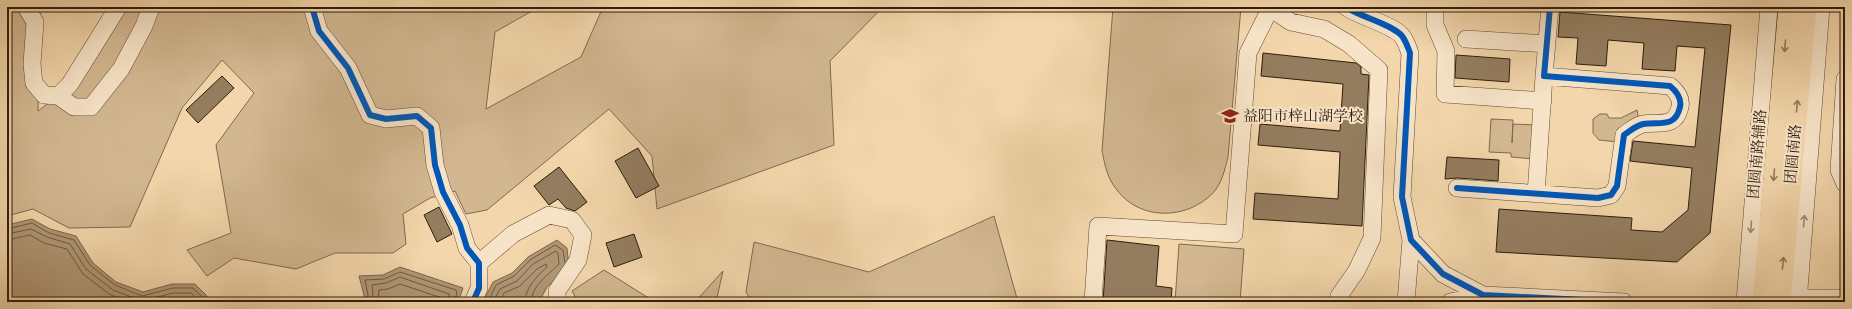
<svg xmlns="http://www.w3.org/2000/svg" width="1852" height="309" viewBox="0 0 1852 309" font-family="'Sorts Mill Goudy','Noto Serif SC',serif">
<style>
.green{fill:#d2b790;stroke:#806a4e}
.water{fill:#b09775;stroke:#7c664b}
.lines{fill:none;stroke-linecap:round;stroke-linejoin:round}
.shore{stroke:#6f5a40;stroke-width:1}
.building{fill:#947d5f;stroke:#2e1d0c}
.minor-casing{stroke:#5f4b34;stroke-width:18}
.major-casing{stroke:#2e1d0c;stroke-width:22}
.minor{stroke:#f7e4c8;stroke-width:17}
.major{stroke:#f3d6ab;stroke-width:21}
.cycleway-casing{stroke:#f7e4c8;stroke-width:8}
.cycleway{stroke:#0057b8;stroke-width:6}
.oneway{stroke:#907a5c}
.oneway2{stroke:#9d8a73}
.labels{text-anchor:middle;stroke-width:4;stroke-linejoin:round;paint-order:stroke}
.poi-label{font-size:15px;fill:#2e1d0c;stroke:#f7e4c8;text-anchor:start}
.street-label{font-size:15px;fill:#2e1d0c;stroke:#f7e4c8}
</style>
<rect width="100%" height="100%" fill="#f3d6ab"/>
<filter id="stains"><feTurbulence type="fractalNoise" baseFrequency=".005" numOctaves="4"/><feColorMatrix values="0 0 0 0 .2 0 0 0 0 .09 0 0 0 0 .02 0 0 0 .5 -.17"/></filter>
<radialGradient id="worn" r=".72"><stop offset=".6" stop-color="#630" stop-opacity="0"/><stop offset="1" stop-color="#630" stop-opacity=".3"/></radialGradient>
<!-- green -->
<path class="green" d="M7,7H40L38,111L77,82L123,7H539L495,32L486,109L581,57L603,7H883L830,61L834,145L657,209L652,156L609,109L487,210L466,214L455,191L430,198L403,214L406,244L393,253H335L296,269L234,258L207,276L187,250L231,233L216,145L254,93L222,60L182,108L130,227L69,228L33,209L7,216Z
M1113,7H1241L1228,157C1225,169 1222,183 1213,193C1187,220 1140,221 1117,190C1107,178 1105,165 1102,151Z
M1637,110L1639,121L1618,142L1599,140L1593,133V119L1600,114H1607L1609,118H1621Z
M1491,119L1513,120L1512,143L1513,124L1536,125L1534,159L1511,157V153L1489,152Z
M994,216L1018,302H752L746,292L754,242L869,272Z
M1179,244L1244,249L1240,302H1175Z
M604,270L655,302H578L572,291Z
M723,271L716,302H695Z"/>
<!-- water -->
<path class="water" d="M32,219L50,229L76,236L93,263L116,282L143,292L172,284H195L213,302H7V225Z
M557,240L567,248L569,268L547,287L539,302H483L493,282L512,273L528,257Z
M400,267L463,288L458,302H363L364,295L359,276L383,275Z"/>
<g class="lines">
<!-- shore -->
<path class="shore" d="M7,229L32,223L49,233L74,240L90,265L115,285L142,296L173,288H193L207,302
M7,234L31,229L47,237L70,244L86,269L113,290L142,301L173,293H191L200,302
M7,240L30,235L44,243L67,249L83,274L109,294L127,302
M367,302L368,295L365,280L384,279L400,272L456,290L457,293L454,302
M372,302L373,295L372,285L386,283L400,277L449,294V302
M378,302L379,290L388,289L400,284L442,298L443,302
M488,302L496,285L514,276L530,260L555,245L563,250L565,263
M493,302L500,289L517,281L533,264L556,251L558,253L559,264C548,275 532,285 531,302
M500,302L504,293L520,286L537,269L546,264L547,267C537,276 525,288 525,302"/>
</g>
<!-- building -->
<path class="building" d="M1560,12L1731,25L1710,233L1677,262L1496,252L1499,209L1632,218L1631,230L1662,232L1688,210L1692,168L1630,161L1633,141L1695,147L1705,48L1677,46L1675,71L1642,69L1644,43L1608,40L1606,66L1576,64L1578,38L1558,37Z
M1263,53L1356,63L1361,67V74L1369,75L1362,226L1253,219L1255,193L1338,199L1340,152L1258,145L1260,124L1340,131L1343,84L1261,76Z
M1456,55L1510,59L1509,82L1455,78Z
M222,76L234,88L198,123L186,110Z
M638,148L659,186L636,198L615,161Z
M1447,157L1499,160L1498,181L1458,178L1445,179Z
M559,167L587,202L575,211L566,208L558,199L549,205L534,186Z
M439,207L452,234L437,242L424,215Z
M634,234L642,257L614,267L606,243Z
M1107,240L1159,246L1156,286L1172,288L1171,302H1103Z"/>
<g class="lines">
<!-- minor casing -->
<g class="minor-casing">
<path id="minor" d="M26,7L35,22L32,64L34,83L44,95L58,96L70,84L118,7
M312,7L319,31L348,68L370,115L386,119L417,116L431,128L435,165L443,192L460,225L467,248L479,263V288L473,302
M1346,7C1360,17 1392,24 1402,36C1406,41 1408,48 1410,53L1402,197L1411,240L1443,274L1483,295L1624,302
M1435,7V25L1446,51L1445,94L1543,101
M1270,8L1291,22L1324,29L1349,44L1379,70L1372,238L1357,270L1339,296V302
M1466,39L1547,44
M1845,79L1839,170L1845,184
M58,96L74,107H91L121,69L144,26L151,7
M1457,188L1598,198L1611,195L1617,186L1624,135C1630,131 1635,126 1643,124C1659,121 1675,129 1680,107C1682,98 1676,91 1670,86L1544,76L1550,7
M1536,194L1544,76
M479,263L513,234L549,215L572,220L583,235L578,260L557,291V302
M1787,298H1845
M1093,302L1098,226L1234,234L1248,53L1271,7
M1406,302L1411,240
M1450,302L1483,295
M1745,302L1769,7
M1798,302L1821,7"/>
</g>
<!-- major casing -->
<g class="major-casing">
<path id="major" d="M1763,302L1789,7
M1780,302L1806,7"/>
</g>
<!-- minor -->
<use href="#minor" class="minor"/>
<!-- major -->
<use href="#major" class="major"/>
<!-- cycleway casing -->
<g class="cycleway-casing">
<path id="cycleway" d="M312,7L319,31L348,68L370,115L386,119L417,116L431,128L435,165L443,192L460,225L467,248L479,263V288L473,302
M1346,7C1360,17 1392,24 1402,36C1406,41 1408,48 1410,53L1402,197L1411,240L1443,274L1483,295L1624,302
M1457,188L1598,198L1611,195L1617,186L1624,135C1630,131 1635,126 1643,124C1659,121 1675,129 1680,107C1682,98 1676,91 1670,86L1544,76L1550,7"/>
</g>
<!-- cycleway -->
<use href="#cycleway" class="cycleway"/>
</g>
<!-- one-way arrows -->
<defs><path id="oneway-shaft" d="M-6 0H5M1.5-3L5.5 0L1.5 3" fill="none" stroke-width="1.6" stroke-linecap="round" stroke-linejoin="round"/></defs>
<g class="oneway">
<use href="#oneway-shaft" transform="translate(1785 46) rotate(95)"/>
<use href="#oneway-shaft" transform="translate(1797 106) rotate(-85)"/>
<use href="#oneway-shaft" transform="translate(1774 175) rotate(95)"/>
<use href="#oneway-shaft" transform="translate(1783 263) rotate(-85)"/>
</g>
<g class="oneway2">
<use href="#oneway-shaft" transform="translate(1804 221) rotate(-85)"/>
<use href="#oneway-shaft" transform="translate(1751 227) rotate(95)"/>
</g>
<!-- icons -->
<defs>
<g id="school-bare" transform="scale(1.38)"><path d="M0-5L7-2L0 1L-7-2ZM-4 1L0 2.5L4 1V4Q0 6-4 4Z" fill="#8f2418" stroke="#f7e4c8" stroke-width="2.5" paint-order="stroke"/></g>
</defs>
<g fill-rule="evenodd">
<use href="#school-bare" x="1230" y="116"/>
</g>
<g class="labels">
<!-- poi labels -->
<g class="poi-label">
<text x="1243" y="121">益阳市梓山湖学校</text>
</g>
<!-- street labels -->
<g class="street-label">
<text transform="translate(1757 154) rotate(-85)" y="5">团圆南路辅路</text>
<text transform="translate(1793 154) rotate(-85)" y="5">团圆南路</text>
</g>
</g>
<!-- margin -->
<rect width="1852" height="309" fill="none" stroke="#f3d6ab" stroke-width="24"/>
<rect x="8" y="8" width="1836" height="293" fill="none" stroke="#2e1d0c" stroke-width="2"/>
<rect x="12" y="12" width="1828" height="285" fill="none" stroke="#2e1d0c"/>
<rect width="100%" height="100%" filter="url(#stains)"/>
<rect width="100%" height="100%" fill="url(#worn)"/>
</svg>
